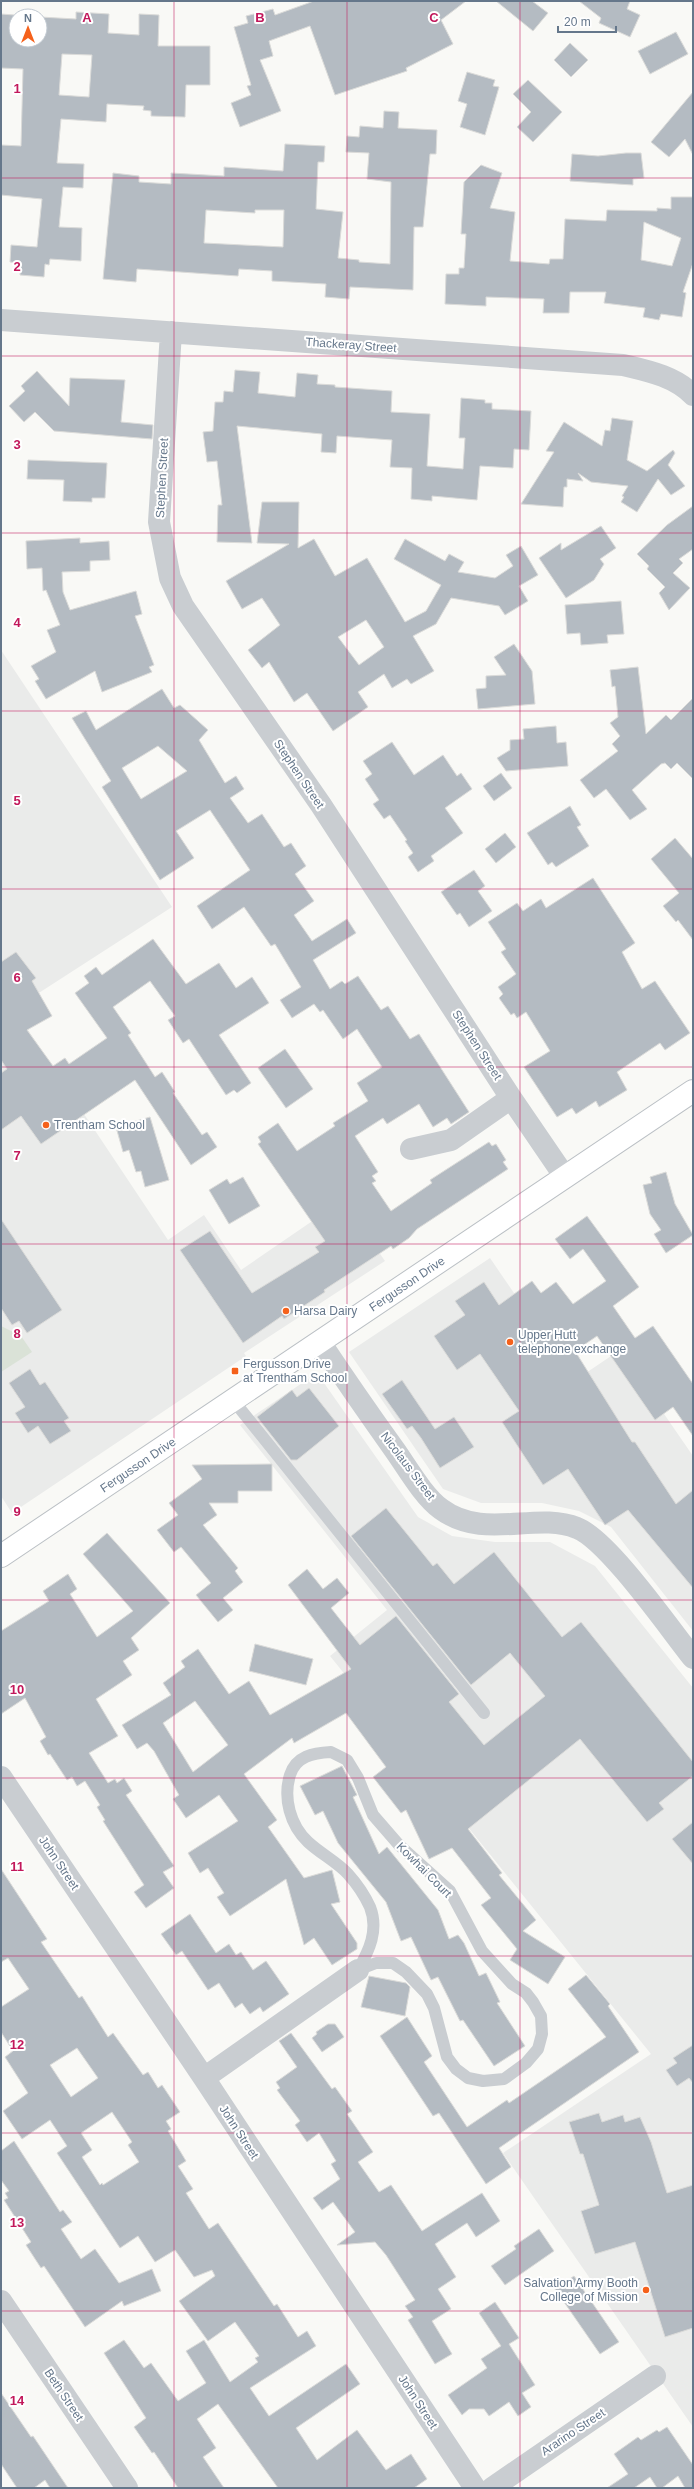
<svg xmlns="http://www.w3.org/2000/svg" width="694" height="2489" viewBox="0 0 694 2489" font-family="Arial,sans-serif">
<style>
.built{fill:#eaebea}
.green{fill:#dae2d7}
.building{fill:#b4bbc2;stroke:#dbdbd9;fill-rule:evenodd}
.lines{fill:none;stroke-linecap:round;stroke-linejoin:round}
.secondary-casing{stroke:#bbc0c5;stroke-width:24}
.service{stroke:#c9cdd1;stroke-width:12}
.minor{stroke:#c9cdd1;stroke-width:22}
.secondary{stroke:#fff;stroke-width:22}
.grid{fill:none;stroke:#c2185b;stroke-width:1;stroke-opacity:0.55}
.poi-dot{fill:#f5611b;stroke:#fff;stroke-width:1.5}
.labels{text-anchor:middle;stroke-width:4;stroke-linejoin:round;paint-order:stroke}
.street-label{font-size:12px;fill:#65778b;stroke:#fff}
.poi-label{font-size:12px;fill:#65778b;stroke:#fff;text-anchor:start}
.grid-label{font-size:13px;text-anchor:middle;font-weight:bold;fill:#c2185b;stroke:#fff;stroke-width:4;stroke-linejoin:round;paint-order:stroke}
</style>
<rect width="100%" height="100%" fill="#f9f9f6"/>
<!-- built -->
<path class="built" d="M1,650L172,907L14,1009L168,1240L204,1215L241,1270L343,1200L385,1261L244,1353L246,1356L12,1513L1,1496Z
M490,1258L574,1381L620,1350L693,1456V1631L611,1527L579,1511L542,1503H481L443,1489L349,1352Z
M317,1373L418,1517L452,1536L495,1542H550L595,1566L693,1688V2427L503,2153L651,2054L330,1656L387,1610L240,1425Z"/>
<!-- green -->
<path class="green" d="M1,1326L21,1336L32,1352L1,1372Z"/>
<!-- building -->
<path class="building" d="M314,1H466L441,20L453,44L406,68L407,71L335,95L310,26L269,41L273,56L260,60L281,111L240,127L231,103L251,95L247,86L251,85L234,27L248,23L246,16L273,9L275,15Z
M496,1H532L548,13L533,31Z
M579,1H630L627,9L640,15L630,37L599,23L601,18Z
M76,12L109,14L108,33L139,35V14L159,15L158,46H210V85H186L185,117L151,116V111L143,110L144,106L107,104L106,122L61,119L57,163L84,164L83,188L63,187L59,227L82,228L81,261L50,259L49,265L45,264L44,277L20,275L21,263L10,262L11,245L37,247L42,199L1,195V145L21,146L23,69L1,68V14L28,16H16V40H40V17L76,19ZM62,54L92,55L89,97L59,95Z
M676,32L688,54L650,74L638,51Z
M570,43L588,60L571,77L554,60Z
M467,72L495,80L493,86L499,87L485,135L460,127L467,104L458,101Z
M528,80L562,112L533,142L517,127L531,112L513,94Z
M693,92V155L685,139L669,157L651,142Z
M384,111L399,112L398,128L437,130L436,154H430L423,227H414L413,290L350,287L349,299L325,297L326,284L272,281V271L239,269L238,276L137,269L136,282L103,279L113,173L139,176V182L171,184V173L224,176V167L283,171L285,144L325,146L324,162H318L316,209L343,212L338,258L359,260V262L390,264L391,182L367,179L369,153L346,152L347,136L359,137L360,126L383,128ZM206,210L255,213V210H284L283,247L204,243Z
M626,153H641L644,178L633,179V185L570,181L572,154L598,156Z
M481,165L502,173L490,208L515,212L510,261L549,264L550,259H563L565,219L606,221L607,210L657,211V208L671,209V197H693V263L683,292L686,293L682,317L661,314L659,320L643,317L645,308L604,303L606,292H570L569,313H543L544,299L486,297V306L445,304L446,274H459V268H464L466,234H461L464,182ZM644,222L681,238L672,266L641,260Z
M235,370L260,372L258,393L295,397L297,373L318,375L317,384L335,385V387L392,391L391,412L430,414L427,466L463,469L465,438H459L461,398L485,400V403H492V409L531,411L529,450L514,449L513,468L480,466L477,500L432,496V501L411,499L412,468L390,467L392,440L337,436L336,453L321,452L322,434L237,426L252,543L217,542L218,505H222L217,461L207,462L203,432L213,431L215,402H223L224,391L233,392Z
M37,371L69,406L70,378L125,380L121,422L153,425L152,439L54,431L35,412L24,422L9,406L25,391L21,386Z
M612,418L633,421L627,460L647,471L673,450L675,453L668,465L685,486L671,495L658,479L637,512L621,502L624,497L622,496L628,486L591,482L578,473L583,481L567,479V487H564L563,507L521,504L554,452L546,451L564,422L602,446L605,430L610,431Z
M28,460L107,463L105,498H92V502L63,501L64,480L27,479Z
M262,502H299L298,548L314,539L335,576L367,558L405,622L426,611L441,585L394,559L405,539L445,561L449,554L464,562L458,572L495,578L513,566L506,555L521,546L538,575L519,586L528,601L505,615L499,606L451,598L436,624L413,636L434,671L411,684L407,679L392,688L384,674L358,692L368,707L333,731L307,693L294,702L269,662L262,668L248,650L280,625L262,598L242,609L226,581L289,544L257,543ZM366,620L384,647L359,665L338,637Z
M693,506V549L679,559L683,563L673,573L690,588L669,610L659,593L665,587L647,569L649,566L637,554L667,525Z
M601,526L616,548L600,559L604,564L594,580L566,598L539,558L561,543V550Z
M80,538V543L109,541L110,560L90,561V571L62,572L63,592L70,610L136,591L142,614L135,616L154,665L149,667L152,672L102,692L95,671L46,699L35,681L39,679L31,666L56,652L47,630L60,625L46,590L43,591L42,568L27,569L26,541Z
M621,601L624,634L607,635L608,643L581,645L580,633L567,634L565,605Z
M514,644L532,671L535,704L478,709L476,689L486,688V676L506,675L494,657Z
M638,667L646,734L666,715L671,720L693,698V779L677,763L671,769L665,763L661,764L632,790L647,809L630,820L606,789L594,798L580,780L618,751L612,744L620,736L610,723L618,717L615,686L612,687L610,670Z
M162,689L174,708L180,705L208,730L199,740L225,783L236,776L244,789L230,798L248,823L262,814L284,847L291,843L306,866L295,874L314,901L294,915L312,941L347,919L356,933L313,960L330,989L342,981L345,984L358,976L381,1010L388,1006L410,1039L419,1034L469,1112L451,1124L447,1118L433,1127L419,1104L387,1124L383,1118L355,1136L378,1172L372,1176L376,1181L372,1183L391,1211L432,1183L430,1180L489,1142L492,1146L496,1144L506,1160L503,1162L508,1169L417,1229L409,1238L393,1249L391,1246L324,1290L325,1292L284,1319L282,1316L243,1343L180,1250L210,1231L252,1293L319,1252L315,1247L325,1241L258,1144L261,1142L258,1137L278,1123L297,1151L335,1126L333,1123L368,1101L357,1083L382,1067L357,1029L343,1039L323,1010L320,1012L314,1004L292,1018L280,1000L301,987L275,944L271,946L244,907L212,929L197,906L250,870L210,810L176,831L194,858L160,880L102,787L111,781L72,718L86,711L96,730ZM158,746L187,771L141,799L122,768Z
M556,726L557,743L566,742L568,766L506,771L497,758L510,750V740L524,739L523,729Z
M392,742L414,775L443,755L457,776L461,773L472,789L445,808L463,833L431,856L434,861L418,872L408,857L413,853L405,841L407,840L390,815L384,819L373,804L379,800L365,779L372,774L363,761Z
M501,773L512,788L494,801L483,786Z
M570,806L581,825L577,827L589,846L556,867L552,862L548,865L527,833Z
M505,833L516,847L496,863L485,849Z
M675,838L693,859V940L678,920L676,922L663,906L679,893L651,859Z
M474,870L485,886L478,891L492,911L469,927L460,913L457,915L441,892Z
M593,878L635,943L622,952L642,989L655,981L690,1033L665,1050L660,1043L617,1072L627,1090L599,1107L596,1101L576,1114L572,1108L557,1117L524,1067L550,1051L526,1012L517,1018L514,1013L511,1015L499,998L503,994L498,987L516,974L501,952L506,949L488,922L517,903L523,911L541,899L546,908Z
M153,939L186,984L219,963L236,988L252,977L269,1003L219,1035L251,1083L237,1093L234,1090L226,1095L189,1039L183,1043L168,1020L175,1016L150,981L113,1007L131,1033L128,1035L155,1077L162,1072L175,1092L173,1093L202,1135L207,1132L217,1147L191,1165L135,1080L41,1144L21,1116L1,1130V1073L7,1069L1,1060V962L16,952L36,978L32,981L52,1016L27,1030L53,1066L65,1058L69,1064L107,1038L75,993L89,983L84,976L96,967L102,975Z
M285,1049L313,1089L286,1108L258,1068Z
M150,1117L169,1180L145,1187L141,1171L136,1172L129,1150L123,1152L116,1127Z
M666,1172L675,1204L693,1235L666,1253L654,1234L661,1230L650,1214L643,1185L652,1183L650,1177Z
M243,1177L260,1206L229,1224L209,1190L227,1179L230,1184Z
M587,1216L639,1287L613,1306L635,1338L653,1326L693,1384V1436L673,1407L655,1420L597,1336L575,1351L632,1442H635L676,1504L693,1490V1588L628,1510L605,1525L568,1469L543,1485L502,1422L519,1411L480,1354L457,1370L434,1336L465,1315L455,1301L484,1282L499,1305L532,1281L541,1293L556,1282L573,1304L606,1281L583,1249L570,1259L555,1239Z
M1,1219L62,1310L27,1333L19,1321L12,1325L1,1308Z
M30,1369L40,1385L45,1382L69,1418L64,1421L71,1431L50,1444L38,1426L28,1433L15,1413L25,1407L9,1383Z
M402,1380L435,1429L454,1417L474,1447L440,1468L421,1438L412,1426L407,1429L382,1394Z
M309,1388L339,1426L297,1460H291L257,1417L292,1390L297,1397Z
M272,1464V1491H238V1503H209L217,1515L203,1525L238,1568L235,1571L243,1582L223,1598L233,1610L218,1622L196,1595L211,1583L181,1547L174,1552L157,1530L178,1515L169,1503L202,1479L192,1465Z
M386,1508L433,1566L437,1563L454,1584L494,1552L562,1637L581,1622L693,1762V1776L659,1803L664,1809L647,1822L580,1739L468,1829L502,1873L499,1875L536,1920L523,1931L565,1957L548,1984L510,1960L517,1949L481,1905L491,1898L452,1848L429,1859L406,1810L401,1813L373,1777L386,1767L346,1713L294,1743L292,1738L244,1774L277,1820L268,1827L304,1878L332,1870L340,1902L331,1904L357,1943V1949L332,1965L314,1938L304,1945L286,1879L230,1916L217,1897L224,1893L208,1868L200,1873L188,1853L238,1821L219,1795L186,1818L173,1799L179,1795L154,1751L147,1743L137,1749L122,1725L171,1695L163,1683L185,1667L181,1661L198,1649L229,1694L249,1681L270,1715L351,1669L288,1585L307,1569L323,1589L337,1578L349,1593L331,1608L360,1645L396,1616L459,1694L449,1702L484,1745L545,1696L510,1653L471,1685L351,1536ZM195,1701L228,1745L193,1772L163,1723Z
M107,1533L170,1603L131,1638L139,1650L123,1661L132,1675L96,1699L118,1736L89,1753L108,1783L115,1779L117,1783L124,1778L132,1791L126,1795L174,1866L163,1872L174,1888L146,1908L134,1892L144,1885L103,1821L105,1820L97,1807L100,1805L85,1781L77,1786L72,1777L67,1780L50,1754L48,1755L40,1741L46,1737L25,1698L1,1714V1631L49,1601L43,1591L68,1574L77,1589L70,1594L97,1637L133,1611L83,1554Z
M255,1644L313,1659L306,1685L249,1671Z
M342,1766L357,1795L353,1797L379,1854L387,1847L438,1910L449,1939L458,1935L464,1943L479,1976L486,1973L500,2002L497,2003L525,2046L494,2066L463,2020L460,2021L438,1977L431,1980L411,1937L401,1941L386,1902L338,1843L323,1811L315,1815L300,1786Z
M693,1822V1864L672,1839Z
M1,1869L47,1939L41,1942L79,1998L82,1996L108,2037L113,2033L143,2075L148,2072L158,2088L162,2085L180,2112L166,2121L171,2129L168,2131L186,2161L178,2166L193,2189L186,2193L209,2229L218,2223L274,2306L277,2304L298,2337L307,2331L316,2346L250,2388L269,2416L346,2364L360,2384L296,2428L317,2460L357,2430L386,2470L411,2454L427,2479L414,2488H278L218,2404L197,2419L216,2448L203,2457L224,2488H178L154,2452L152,2453L134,2427L146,2418L104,2353L124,2340L144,2368L151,2363L178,2401L206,2383L186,2351L204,2340L230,2382L258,2362L255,2358L259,2356L235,2322L208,2341L179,2301L215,2276L212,2270L194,2277L175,2250L155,2262L138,2236L120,2248L57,2153L67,2146L50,2120L22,2139L3,2111L28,2093L5,2057L13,2051L1,2032V2007L29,1989L8,1958L1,1962ZM77,2048L98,2078L71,2097L50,2065ZM112,2112L132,2142L128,2145L139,2162L103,2185L102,2183L100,2185L82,2157L92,2150L81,2133Z
M190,1914L216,1953L229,1944L236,1955L241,1952L253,1970L266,1961L289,1994L263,2012L260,2007L250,2014L242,2003L235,2008L219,1983L208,1990L182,1951L176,1955L161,1934Z
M586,1975L610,2004L608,2006L639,2052L499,2148L511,2167L486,2184L439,2113L433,2116L380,2036L407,2017L432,2056L424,2062L467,2127L507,2100L509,2103L606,2037L568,1989Z
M369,1976L406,1983L410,1987L405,2016L361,2007Z
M328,2024H335L344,2037L322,2052L312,2038L317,2034L316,2032Z
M291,2033L332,2089L335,2087L352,2111L347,2114L373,2152L358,2162L379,2192L391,2185L422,2231L482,2193L500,2221L476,2237L467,2223L435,2244L456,2277L438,2289L451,2309L432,2321L452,2354L435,2364L408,2320L413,2317L405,2306L415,2300L386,2255L375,2242L337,2245L355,2232L333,2202L322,2210L313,2198L340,2179L331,2164L336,2161L319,2133L307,2142L295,2125L300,2121L277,2090L280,2088L276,2082L297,2067L279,2041Z
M693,2045V2083L689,2078L677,2086L666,2070L677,2063L673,2058Z
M599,2113L602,2122L623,2115L625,2122L640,2117L651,2142L667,2193L693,2185V2328L665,2337L635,2242L595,2254L581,2211L599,2205L583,2154H580L569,2122Z
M14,2141L60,2212L63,2210L72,2222L61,2229L81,2259L95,2249L119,2283L152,2269L161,2291L124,2306L122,2301L85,2327L44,2266L41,2268L26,2245L31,2242L4,2200L8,2198L5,2193L9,2191L1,2180V2151Z
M539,2229L554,2251L505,2285L491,2266L516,2249L514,2246Z
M574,2276L619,2342L600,2354L555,2289Z
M495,2302L519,2338L509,2344L535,2385L522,2393L531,2407L518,2416L509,2402L489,2416L484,2409H469L462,2415L448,2395L487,2368L481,2359L501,2346L479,2313Z
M1,2393L31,2437L33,2436L68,2488H50L45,2480L34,2488H17L1,2464Z
M667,2427L693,2465V2488H685L678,2476L662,2488H657L650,2477L634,2488H607L628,2474L614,2454L638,2437L641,2440L657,2430L659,2432Z"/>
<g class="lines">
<!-- secondary casing -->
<g class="secondary-casing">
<path id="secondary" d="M1,1556L693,1091"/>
</g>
<!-- service -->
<path class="service" d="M233,1400L484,1713
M331,1752L347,1760L358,1778L373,1815L399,1845L450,1891L482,1951L512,1984L526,1993L533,2002L541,2016L542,2034L538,2049L526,2063L504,2079L483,2081L468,2078L456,2069L447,2057L434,2008L427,1994L406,1972L393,1963H376L358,1970C369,1951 379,1930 370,1907C365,1896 357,1884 348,1874C337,1862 321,1854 308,1842C290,1825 283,1798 290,1775C296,1756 313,1753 331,1752Z"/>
<!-- minor -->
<path class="minor" d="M1,320L623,365C648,371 674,376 693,395
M171,332L159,522L170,578L183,606L321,805L511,1098L565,1177
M411,1149L451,1140L511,1098
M320,1342C344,1378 369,1414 394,1449C407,1467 423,1496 441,1509C484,1541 536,1511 577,1528C608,1540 669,1628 693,1658
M1,1777L204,2078L475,2488
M204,2078L358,1970
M1,2301L127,2488
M492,2488L655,2376"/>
<!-- secondary -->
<use href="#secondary" class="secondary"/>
</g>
<!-- grid -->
<path class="grid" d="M174,1V2488M347,1V2488M520,1V2488M1,178H693M1,356H693M1,533H693M1,711H693M1,889H693M1,1067H693M1,1244H693M1,1422H693M1,1600H693M1,1778H693M1,1956H693M1,2133H693M1,2311H693"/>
<!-- markers -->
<g class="poi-dot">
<circle cx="46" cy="1125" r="4"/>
<circle cx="286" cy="1311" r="4"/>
<circle cx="510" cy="1342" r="4"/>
<rect x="231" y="1367" width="8" height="8" rx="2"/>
<circle cx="646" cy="2290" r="4"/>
</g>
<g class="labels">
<!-- street labels -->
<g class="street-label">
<text transform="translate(351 345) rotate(4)" y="4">Thackeray Street</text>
<text transform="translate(162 478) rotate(-87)" y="4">Stephen Street</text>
<text transform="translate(299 774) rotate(56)" y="4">Stephen Street</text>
<text transform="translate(477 1045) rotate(57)" y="4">Stephen Street</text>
<text transform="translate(407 1284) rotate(-34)" y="4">Fergusson Drive</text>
<text transform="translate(138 1465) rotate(-34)" y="4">Fergusson Drive</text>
<text transform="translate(408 1466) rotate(53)" y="4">Nicolaus Street</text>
<text transform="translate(59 1863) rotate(56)" y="4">John Street</text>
<text transform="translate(424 1870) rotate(45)" y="4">Kowhai Court</text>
<text transform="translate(239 2132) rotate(57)" y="4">John Street</text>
<text transform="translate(64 2395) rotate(56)" y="4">Beth Street</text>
<text transform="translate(418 2402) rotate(57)" y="4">John Street</text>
<text transform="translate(573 2432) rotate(-34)" y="4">Ararino Street</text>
</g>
<!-- poi labels -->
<g class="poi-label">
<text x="54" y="1129">Trentham School</text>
<text x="294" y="1315">Harsa Dairy</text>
<text x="518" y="1339">Upper Hutt<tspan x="518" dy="14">telephone exchange</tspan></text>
<text x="243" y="1368">Fergusson Drive<tspan x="243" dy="14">at Trentham School</tspan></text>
<text x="638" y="2287" text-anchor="end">Salvation Army Booth<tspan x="638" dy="14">College of Mission</tspan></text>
</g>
</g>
<g class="grid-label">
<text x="87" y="22">A</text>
<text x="260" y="22">B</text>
<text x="434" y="22">C</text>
<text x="17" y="93">1</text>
<text x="17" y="271">2</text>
<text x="17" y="449">3</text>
<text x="17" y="627">4</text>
<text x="17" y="805">5</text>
<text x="17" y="982">6</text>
<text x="17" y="1160">7</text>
<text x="17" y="1338">8</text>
<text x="17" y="1516">9</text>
<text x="17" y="1694">10</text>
<text x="17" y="1871">11</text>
<text x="17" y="2049">12</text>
<text x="17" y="2227">13</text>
<text x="17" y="2405">14</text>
</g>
<!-- border -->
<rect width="694" height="2489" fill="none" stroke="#65778b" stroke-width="4"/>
<!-- north arrow -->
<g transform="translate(28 28)"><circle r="19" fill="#ffffff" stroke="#c1c9d1"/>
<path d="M0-3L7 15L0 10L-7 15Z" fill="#f5611b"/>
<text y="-6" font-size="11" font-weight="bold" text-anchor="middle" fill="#65778b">N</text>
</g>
<!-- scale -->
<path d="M558 26v6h58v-6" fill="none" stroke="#65778b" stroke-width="2"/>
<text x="564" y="26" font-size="12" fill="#65778b" stroke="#ffffff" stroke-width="3" paint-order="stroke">20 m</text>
</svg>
